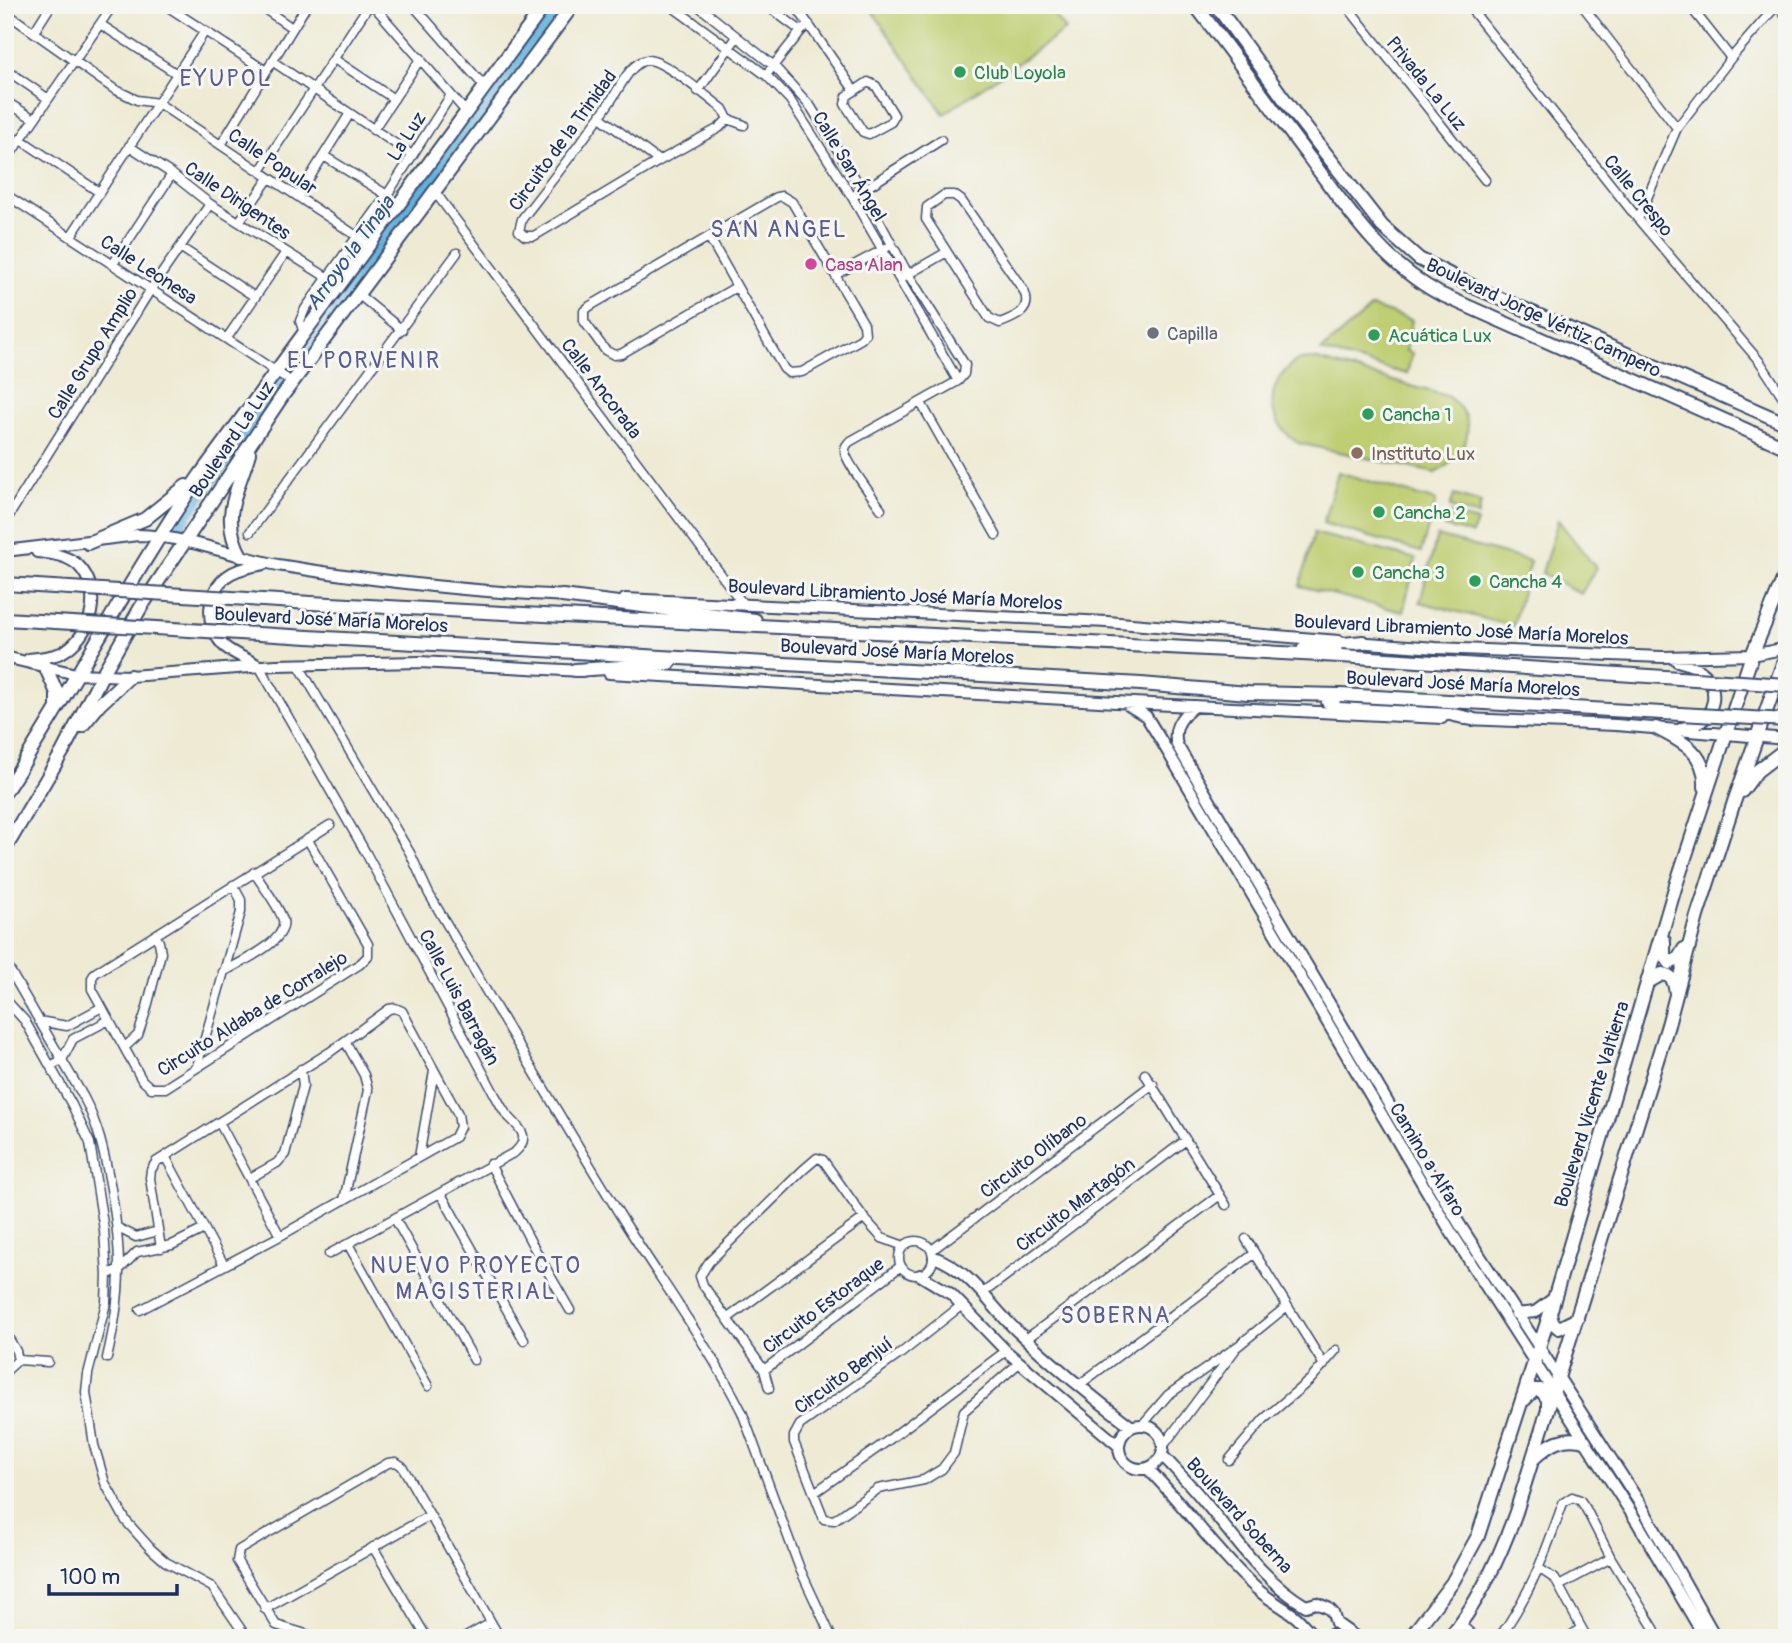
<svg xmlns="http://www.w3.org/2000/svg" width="1792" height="1643" viewBox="0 0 1792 1643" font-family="Pangolin,sans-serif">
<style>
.green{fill:#bece71;stroke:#6c7e68;stroke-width:2}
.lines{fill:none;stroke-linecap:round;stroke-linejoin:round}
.river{stroke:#62b0dc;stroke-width:16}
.minor-casing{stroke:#3b4b70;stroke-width:11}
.tertiary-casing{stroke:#3b4b70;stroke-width:14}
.secondary-casing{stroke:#3b4b70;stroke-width:16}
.primary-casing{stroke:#3b4b70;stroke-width:16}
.minor{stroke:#fff;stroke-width:8}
.tertiary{stroke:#fff;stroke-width:10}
.secondary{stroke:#fff;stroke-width:12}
.primary{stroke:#fff;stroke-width:12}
.primary-bridge-casing{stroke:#3b4b70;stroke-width:16;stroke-linecap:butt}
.primary-bridge{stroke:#fff;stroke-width:12}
.leisure-dot{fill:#2e9e5b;stroke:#f6f6f2;stroke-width:2.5}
.hotel-dot{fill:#d1479c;stroke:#f6f6f2;stroke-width:2.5}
.worship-dot{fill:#6b7280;stroke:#f6f6f2;stroke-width:2.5}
.education-dot{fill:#8d6e63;stroke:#f6f6f2;stroke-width:2.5}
.labels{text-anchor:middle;stroke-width:6;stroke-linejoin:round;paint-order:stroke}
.leisure-label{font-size:19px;fill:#27864d;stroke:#f6f6f2;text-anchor:start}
.street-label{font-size:19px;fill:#1b2f5e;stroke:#f6f6f2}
.hotel-label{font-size:19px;fill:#b23c85;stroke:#f6f6f2;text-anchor:start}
.worship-label{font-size:19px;fill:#5b616d;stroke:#f6f6f2;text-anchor:start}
.education-label{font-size:19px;fill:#785e54;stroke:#f6f6f2;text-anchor:start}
.water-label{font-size:21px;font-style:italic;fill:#305684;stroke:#f6f6f2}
.quarter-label{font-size:23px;letter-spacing:2px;fill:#595c94;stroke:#f6f6f2}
</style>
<rect width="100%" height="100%" fill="#f6f6f2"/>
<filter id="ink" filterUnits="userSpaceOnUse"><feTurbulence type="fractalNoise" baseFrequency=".0143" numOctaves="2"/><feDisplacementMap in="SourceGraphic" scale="14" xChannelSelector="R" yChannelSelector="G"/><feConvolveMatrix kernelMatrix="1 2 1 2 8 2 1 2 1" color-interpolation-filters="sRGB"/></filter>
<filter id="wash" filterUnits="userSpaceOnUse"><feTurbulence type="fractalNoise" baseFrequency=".00686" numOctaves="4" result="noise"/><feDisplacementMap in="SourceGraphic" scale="28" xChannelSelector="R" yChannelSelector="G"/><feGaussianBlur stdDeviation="1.57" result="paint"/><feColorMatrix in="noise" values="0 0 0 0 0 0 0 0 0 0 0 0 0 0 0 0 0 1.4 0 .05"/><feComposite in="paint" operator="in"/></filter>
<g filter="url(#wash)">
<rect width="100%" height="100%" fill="#eeead3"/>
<!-- green -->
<path class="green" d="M868,5H1047L1065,30L944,114Z
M1372,307L1412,320L1406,351L1412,353L1407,374L1321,351Z
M1314,359L1447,396C1482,421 1468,456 1435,473L1298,443C1275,427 1263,402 1281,376C1285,371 1291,363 1297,361C1302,359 1309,360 1314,359Z
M1338,472L1436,501L1421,552L1323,523Z
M1454,495L1481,503L1478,516L1450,507Z
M1449,514L1477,522L1472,534L1445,527Z
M1558,520L1596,568L1581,594L1542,573Z
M1314,533L1416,559L1403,612L1300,586Z
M1437,536L1530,561L1513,626L1420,602Z"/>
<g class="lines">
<!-- river -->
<path class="river" d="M176,526L559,5"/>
</g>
</g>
<g filter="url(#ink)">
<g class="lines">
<!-- minor casing -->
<g class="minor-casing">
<path id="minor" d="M165,5L266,71
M259,5L292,28
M373,5L466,112
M413,5L484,86
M670,5L766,75L790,100L852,197L958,381
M697,5L774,66L811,107L863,191L908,274L965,365L964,374L958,381L849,442C846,446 845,446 845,452C847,464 873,497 881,509
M766,5L801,31
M795,5L854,90
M1346,5L1485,180
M1468,5L1638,219L1760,362L1787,403
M1582,5L1677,128
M1689,5L1731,58
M1777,5L1787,18
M5,12L114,89L137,100L158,103L370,245
M100,24L177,74
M34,32L51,5
M334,59L394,99
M272,61L412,155
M5,69L47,98
M766,75L801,31L809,24
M868,82L876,86L894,115L891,122L869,134L863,132L845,104L847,96Z
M698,91L737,37
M5,101L34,119
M600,117L659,161
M728,119L719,128L659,161L534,236H525L519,231L522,219C553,179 584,140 612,99C620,87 631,62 647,60C664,59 708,98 723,109L728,119L744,125
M373,130L421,58
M20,139L99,192
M221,145L307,5
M129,146L172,174L210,204L328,278
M324,156L387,195
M5,162L113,5
M260,171L369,5
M435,192L743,604
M5,194L292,382
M944,195H954L961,200L1024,291C1033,311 1015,317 1000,323L989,318L926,219L927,207Z
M298,196L349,115
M852,197L941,140
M1638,219L1677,128L1731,58L1777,5
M239,222L269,178
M71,236L205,31
M709,237L766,338L784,369L789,373L802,372L861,339L865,334L864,324L792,202L782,196L777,197L590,306L584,311V321L605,350L614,355L621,354L736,287
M180,247L255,297
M113,264L172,174
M835,275L886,248
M905,276L947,252
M359,295L402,330
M304,333L300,321L305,309L387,195L451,95
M227,338L286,252
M921,403L996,535
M5,522L151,289L210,204
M250,532L457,253
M298,664L410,853L429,894C494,1004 558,1114 625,1223C664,1285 709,1346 742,1412L800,1569L832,1638
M259,666L366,853L495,1095C499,1102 502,1109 507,1115C519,1127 532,1137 515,1152L329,1254
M308,840L368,944V956L360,964L165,1088H151L142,1080L92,989V978L95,973L330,825
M5,962L83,1096C98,1124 104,1152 110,1183C122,1251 123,1290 107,1358
M223,972C240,962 288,942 283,920C278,904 263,887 254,872
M5,999L25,1021L72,1105L90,1143L104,1230L107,1275L106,1303L88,1374L86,1392L94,1445L105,1483L126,1521L151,1549L166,1562L212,1587L247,1638
M39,1021L67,1026L102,1007
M125,1047L138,1035L146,1011L161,953L159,942L155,935
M50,1066L62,1060L73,1039L109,1020
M197,1066L241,912V900L233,885
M1145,1074L1226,1205
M219,1122L280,1236
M165,1156L224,1265
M419,1157L434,1071
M490,1164L532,1244L570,1310
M250,1178L277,1163L285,1154L303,1086L301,1069
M441,1194L524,1340
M344,1200L368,1090L364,1075L345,1041
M395,1219L474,1360
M118,1228L136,1237L158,1231
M1246,1239L1324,1365
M899 1258a17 17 0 1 1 34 0a17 17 0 1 1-34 0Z
M348,1244L428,1386
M932,1250L1153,1084
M107,1275L121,1268L137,1252L172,1245L204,1229
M983,1293L1186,1140
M962,1305L900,1354L800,1425L794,1436V1442L824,1519L834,1520L878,1489L924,1480L942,1469L954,1453L964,1411L1019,1363
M140,1310L280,1236L455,1137L460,1127L458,1114L402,1011L395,1008L389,1009L330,1052L156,1162L151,1170L150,1178L161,1248
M728,1318L864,1218
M5,1332L16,1351L18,1360L5,1372
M1026,1339L1220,1195
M18,1360L48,1362
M764,1370L901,1266
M1079,1385L1254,1254
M769,1388L764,1370L703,1285L700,1276L709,1262L803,1170L817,1158L823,1160L864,1218L882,1238L904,1246
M1142,1425L1168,1395L1238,1346L1286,1307
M1164,1445L1235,1350
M1229,1460L1264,1419L1311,1379L1336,1350
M814,1493L886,1442L1006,1351
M373,1547L427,1638
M1540,1569L1555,1579L1587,1638
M1559,1586L1611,1558
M265,1609L430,1515
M1460,1624L1476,1638
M319,1638L276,1625L237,1561L239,1550L388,1463L396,1462L402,1466L500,1638
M365,1638L372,1635L383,1638
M464,1638L491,1623
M1499,1638C1531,1593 1545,1554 1563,1503L1572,1497L1580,1500L1585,1507L1611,1558L1655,1630V1638
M1568,1638L1581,1628"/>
</g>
<!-- tertiary casing -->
<g class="tertiary-casing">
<path id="tertiary" d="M5,551L138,535C186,536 232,556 278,565C375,581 473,592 570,596
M625,599L1107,622L1339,641
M1355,642L1436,648L1662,657L1752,655L1787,648
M5,657L76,674L130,676L276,665L420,662L582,671
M29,659C39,658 51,657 61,653C92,637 104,591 78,565C68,556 50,553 37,552
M1677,661C1698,666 1716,676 1713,701C1711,709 1709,716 1702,721C1697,725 1688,726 1682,728
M259,666C247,658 231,654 222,644C203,622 207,587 232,573C242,568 253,566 264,564
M609,673L1151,704L1442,718
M1787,692L1784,701L1787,718
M1128,705L1146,716L1162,742L1451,1232L1637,1522L1705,1638
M1195,706C1182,715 1172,728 1177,745L1460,1225L1641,1505L1716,1638
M1465,719L1616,725L1787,739
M934,1257C970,1270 990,1306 1017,1331C1053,1365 1092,1397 1132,1427
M920,1275L951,1294L1006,1351L1119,1446
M1516,1314L1535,1312L1554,1298
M1119 1447a22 22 0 1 1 44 0a22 22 0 1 1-44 0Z
M1162,1455C1176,1470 1190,1484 1203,1500C1235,1538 1262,1580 1306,1606L1316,1603L1328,1608L1333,1613L1336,1623L1357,1638
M1148,1469C1186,1507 1217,1553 1257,1589C1269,1600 1284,1607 1296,1617C1308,1627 1310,1641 1331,1635L1335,1638"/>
</g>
<!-- secondary casing -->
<g class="secondary-casing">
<path id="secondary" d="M1195,5C1235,56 1272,109 1311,160C1349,212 1383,263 1440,294L1787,448
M1216,5L1295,114L1382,226L1419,259L1476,288L1787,424
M88,543L145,519L186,486
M241,556C219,516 238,492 249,453
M45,666L57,693V708
M82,726L100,704L130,676
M1656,728C1682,741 1707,753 1705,787
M1742,791L1757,771L1787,748
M5,792C73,688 130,577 200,475L545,5
M5,849L63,751L102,675L141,607L283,395L573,5
M1664,941V954L1670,963L1678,959L1684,949
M1648,982L1662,974C1674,976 1674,982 1676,993
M1550,1313L1552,1322L1559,1328L1577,1319
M1524,1400L1534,1390H1541L1548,1399V1408
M1534,1458C1549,1444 1563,1435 1585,1441
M1410,1638L1452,1583L1478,1536L1550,1313L1675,888L1752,655L1787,570
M1449,1638C1480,1601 1500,1557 1516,1512L1668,1025L1697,916L1734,802L1787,652"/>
</g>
<!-- primary casing -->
<g class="primary-casing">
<path id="primary" d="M562,596L755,620
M311,603L1341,656
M308,637L1141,684L1248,693L1340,695
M1304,648L1363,642
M575,670L669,664
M1328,702L1441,712L1472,719"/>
</g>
<!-- minor -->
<use href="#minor" class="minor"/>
<!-- tertiary -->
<use href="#tertiary" class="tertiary"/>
<!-- secondary -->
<use href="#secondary" class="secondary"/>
<!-- primary -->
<use href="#primary" class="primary"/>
<!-- primary-bridge casing -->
<g class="primary-bridge-casing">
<path id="primary-bridge" d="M5,584L311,603
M5,619L308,637
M1341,656L1787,685
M1340,695L1787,720"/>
</g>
<!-- primary-bridge -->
<use href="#primary-bridge" class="primary-bridge"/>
</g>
</g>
<!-- markers -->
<g class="leisure-dot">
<circle cx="960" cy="72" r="7"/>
<circle cx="1374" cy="335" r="7"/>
<circle cx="1368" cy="414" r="7"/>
<circle cx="1379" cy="512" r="7"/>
<circle cx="1358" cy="572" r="7"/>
<circle cx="1475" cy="581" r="7"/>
</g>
<circle class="hotel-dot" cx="811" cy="264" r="7"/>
<circle class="worship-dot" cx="1153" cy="333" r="7"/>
<circle class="education-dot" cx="1357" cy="453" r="7"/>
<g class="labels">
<!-- leisure labels -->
<g class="leisure-label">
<text x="974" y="79">Club Loyola</text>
<text x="1388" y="342">Acuática Lux</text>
<text x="1382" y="421">Cancha 1</text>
<text x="1393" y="519">Cancha 2</text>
<text x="1372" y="579">Cancha 3</text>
<text x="1489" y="588">Cancha 4</text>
</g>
<!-- street labels -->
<g class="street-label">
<text transform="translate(1427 83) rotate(51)" y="7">Privada La Luz</text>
<text transform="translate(406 136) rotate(-57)" y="7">La Luz</text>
<text transform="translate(562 140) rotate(-54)" y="7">Circuito de la Trinidad</text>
<text transform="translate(273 161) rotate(34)" y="7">Calle Popular</text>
<text transform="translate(850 166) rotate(59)" y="7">Calle San Ángel</text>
<text transform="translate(1639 195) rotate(51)" y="7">Calle Crespo</text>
<text transform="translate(238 200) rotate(34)" y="7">Calle Dirigentes</text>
<text transform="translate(149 269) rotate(33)" y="7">Calle Leonesa</text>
<text transform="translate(1544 317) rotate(25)" y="7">Boulevard Jorge Vértiz Campero</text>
<text transform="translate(92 353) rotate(-58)" y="7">Calle Grupo Amplio</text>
<text transform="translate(602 388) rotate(53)" y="7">Calle Ancorada</text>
<text transform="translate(231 439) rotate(-56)" y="7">Boulevard La Luz</text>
<text transform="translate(895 594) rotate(3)" y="7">Boulevard Libramiento José María Morelos</text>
<text transform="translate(331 619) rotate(3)" y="7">Boulevard José María Morelos</text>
<text transform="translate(1461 629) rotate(3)" y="7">Boulevard Libramiento José María Morelos</text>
<text transform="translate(897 651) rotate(3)" y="7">Boulevard José María Morelos</text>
<text transform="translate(1463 683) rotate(3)" y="7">Boulevard José María Morelos</text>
<text transform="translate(460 997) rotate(62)" y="7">Calle Luis Barragán</text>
<text transform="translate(252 1013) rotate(-32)" y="7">Circuito Aldaba de Corralejo</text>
<text transform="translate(1591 1104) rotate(-73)" y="7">Boulevard Vicente Valtierra</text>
<text transform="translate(1033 1155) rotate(-37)" y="7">Circuito Olíbano</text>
<text transform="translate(1428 1159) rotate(59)" y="7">Camino a Alfaro</text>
<text transform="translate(1075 1204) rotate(-37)" y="7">Circuito Martagón</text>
<text transform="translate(823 1305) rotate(-37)" y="7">Circuito Estoraque</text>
<text transform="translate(843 1375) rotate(-36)" y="7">Circuito Benjuí</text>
<text transform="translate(1240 1515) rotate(48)" y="7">Boulevard Soberna</text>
</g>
<!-- hotel labels -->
<g class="hotel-label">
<text x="825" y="271">Casa Alan</text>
</g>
<!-- worship labels -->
<g class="worship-label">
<text x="1167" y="340">Capilla</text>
</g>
<!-- education labels -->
<g class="education-label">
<text x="1371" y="460">Instituto Lux</text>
</g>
<!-- water labels -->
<g class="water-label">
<text transform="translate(350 253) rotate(-54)" y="7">Arroyo la Tinaja</text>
</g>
<!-- quarter labels -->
<g class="quarter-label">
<text x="226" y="86">EYUPOL</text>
<text x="779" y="237">SAN ANGEL</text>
<text x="364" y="368">EL PORVENIR</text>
<text x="476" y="1273">NUEVO PROYECTO<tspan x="476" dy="26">MAGISTERIAL</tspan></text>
<text x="1116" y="1323">SOBERNA</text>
</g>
</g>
<!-- margin -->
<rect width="1792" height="1643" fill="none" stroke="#f6f6f2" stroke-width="28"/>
<!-- scale -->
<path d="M49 1584v10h128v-10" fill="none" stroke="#1b2f5e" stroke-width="3.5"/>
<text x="60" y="1584" font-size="21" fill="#1b2f5e" stroke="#f6f6f2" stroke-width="5" paint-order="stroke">100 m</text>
</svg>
